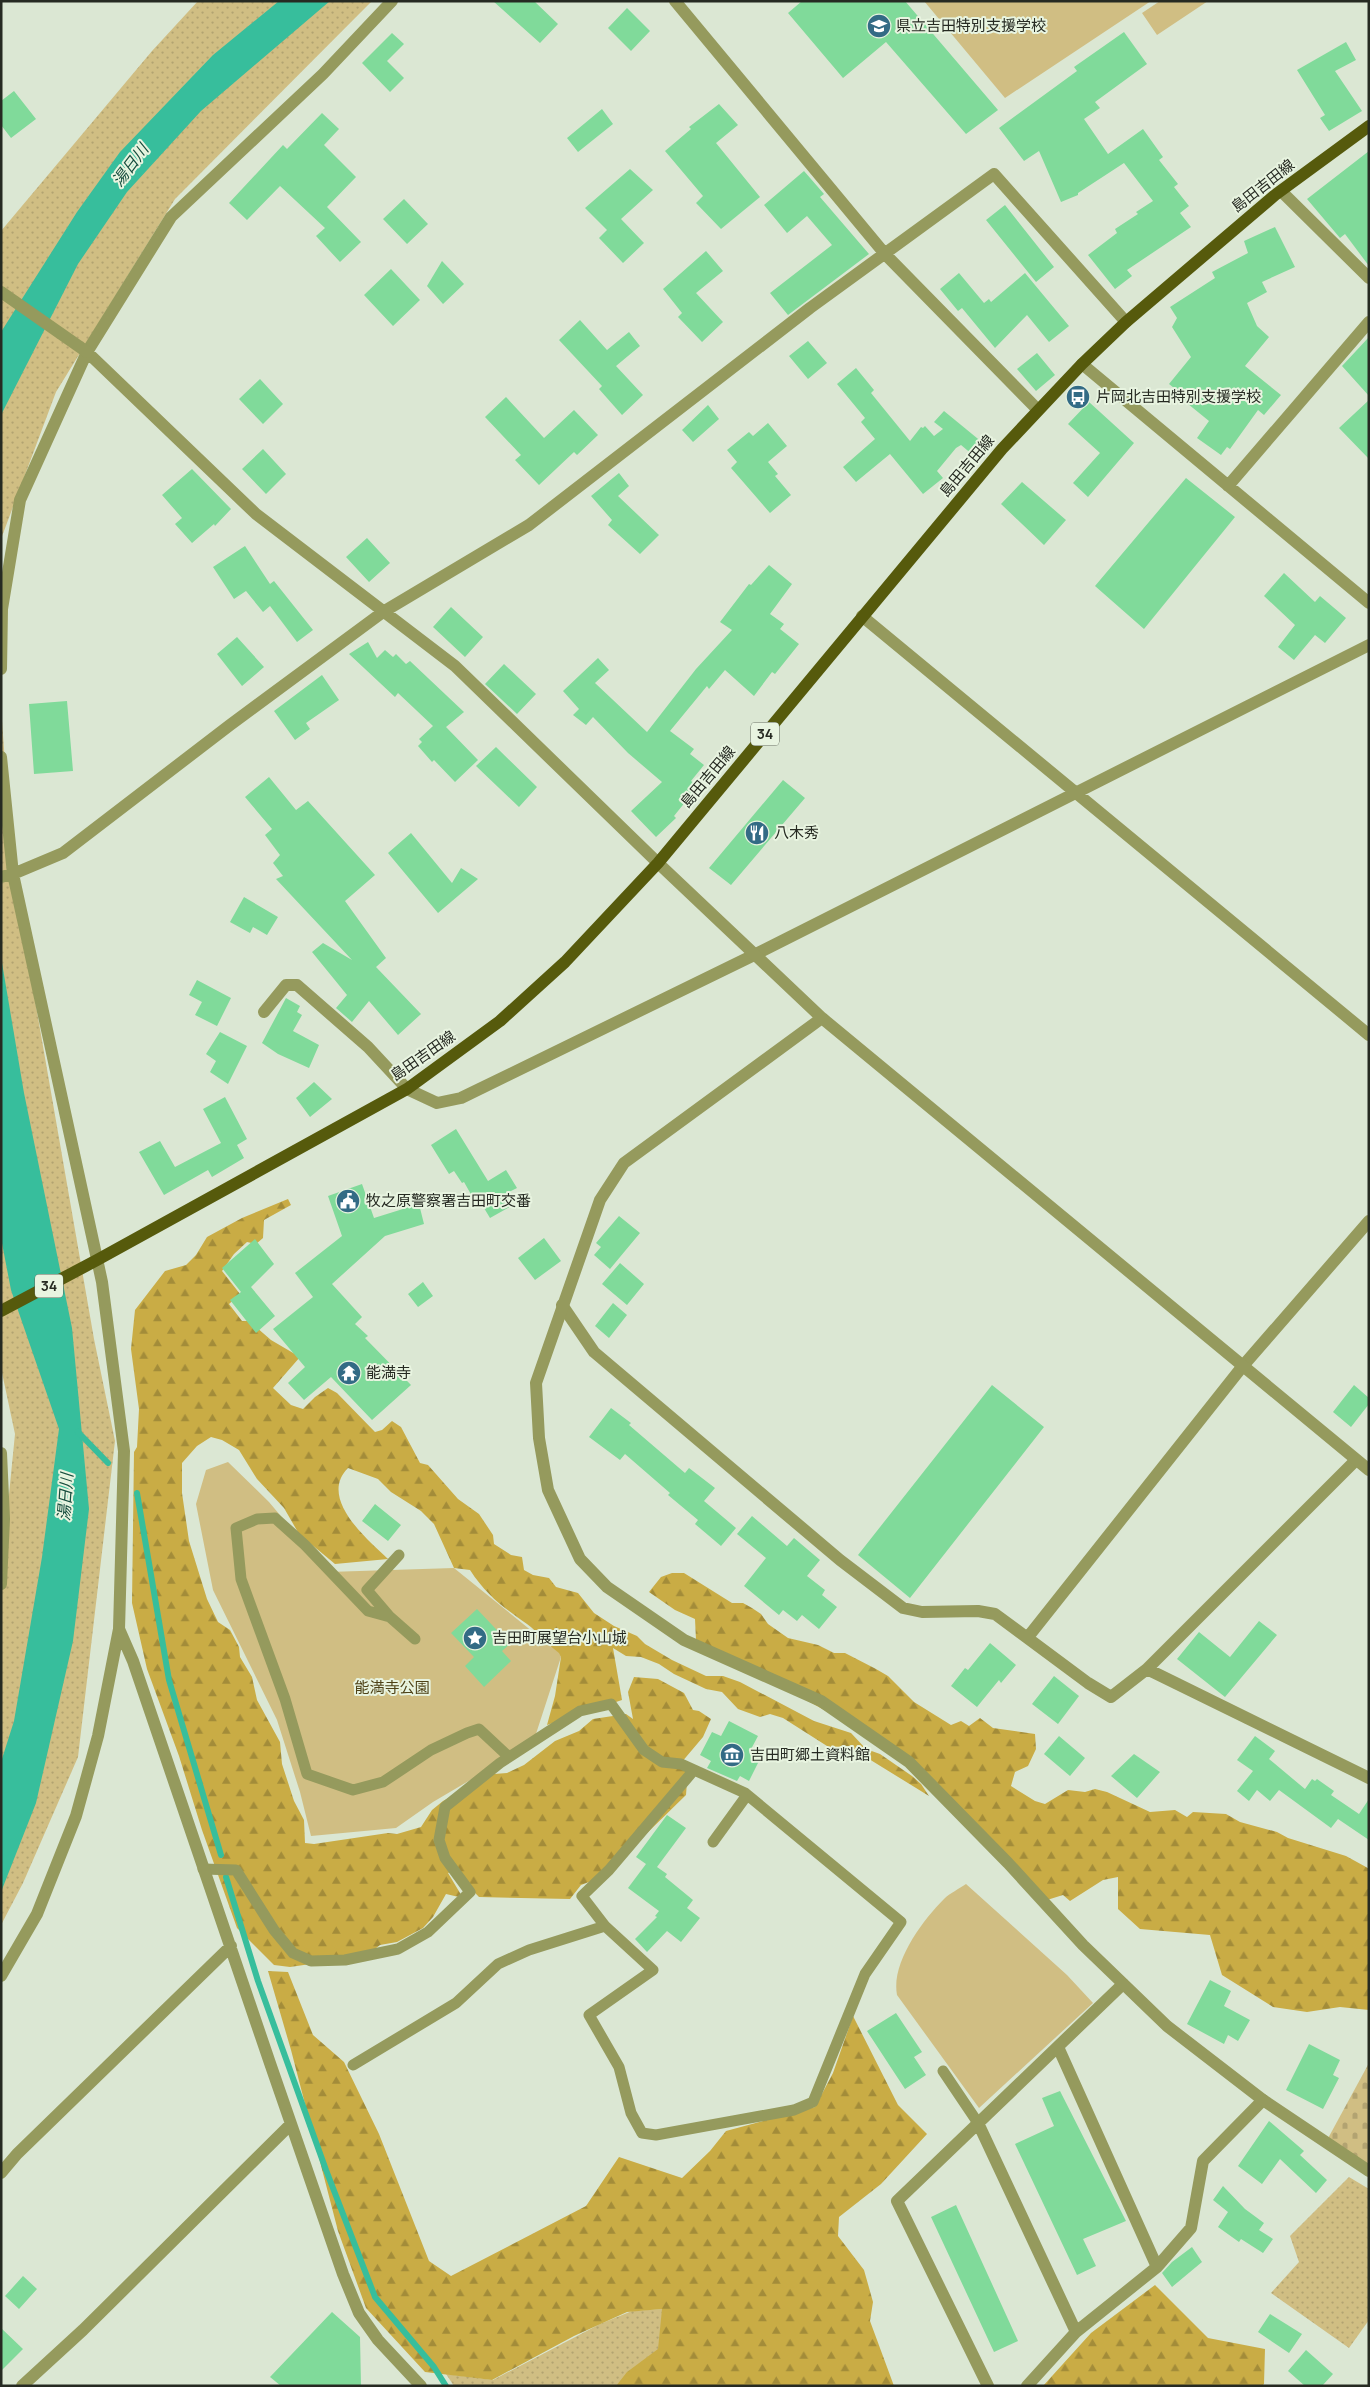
<svg xmlns="http://www.w3.org/2000/svg" width="1370" height="2387" viewBox="0 0 1370 2387" font-family="Manrope,'Noto Sans JP',sans-serif">
<style>
.grass{fill:url(#grass-dots)}
.forest{fill:url(#forest-firs)}
.cemetery{fill:url(#cemetery-stones)}
.green{fill:#d0be83}
.water{fill:#37be9c}
.lines{fill:none;stroke-linecap:round;stroke-linejoin:round}
.stream{stroke:#37be9c;stroke-width:6}
.building{fill:#80da9a}
.service{stroke:#959a5d;stroke-width:11}
.minor{stroke:#959a5d;stroke-width:12}
.tertiary{stroke:#959a5d;stroke-width:12}
.primary{stroke:#565a0c;stroke-width:12}
.labels{text-anchor:middle;stroke-width:4;stroke-linejoin:round;paint-order:stroke}
.shield{fill:#e8f4e0;stroke:#60675b;stroke-width:1}
.shield-label{font-size:14px;font-weight:bold;fill:#262a22}
.poi-label{font-size:15px;fill:#262a22;stroke:#e8f4e0;text-anchor:start}
.street-label{font-size:15px;fill:#262a22;stroke:#e8f4e0}
.park-label{font-size:15px;fill:#4e4217;stroke:#e8f4e0}
.water-label{font-size:16px;font-style:italic;fill:#174d3e;stroke:#e8f4e0}
</style>
<defs>
<pattern id="grass-dots" width="8" height="8" patternUnits="userSpaceOnUse" patternTransform="scale(1.25)"><rect width="8" height="8" fill="#d0be83"/><path d="M2 2h.1M6 6h.1" fill="none" stroke="#b2a371" stroke-width="1.8" stroke-linecap="round"/></pattern>
<pattern id="forest-firs" width="22" height="20" patternUnits="userSpaceOnUse" patternTransform="scale(1.25)"><rect width="22" height="20" fill="#c9ac45"/><path d="M5 1l3.5 6h-7zM16 11l3.5 6h-7z" fill="#a38c39"/></pattern>
<pattern id="cemetery-stones" width="16" height="16" patternUnits="userSpaceOnUse" patternTransform="scale(1.25)"><rect width="16" height="16" fill="#d0be83"/><path d="M2 7V4a2 2 0 0 1 4 0v3zM10 15v-3a2 2 0 0 1 4 0v3z" fill="#b2a371"/></pattern>
</defs>
<rect width="100%" height="100%" fill="#dbe7d3"/>
<!-- grass -->
<path class="grass" d="M198,1H372L175,199L56,392L1,539V231L152,51Z
M1,707L13,874L94,1339L115,1441L78,1757L23,1883L1,1925V1575L15,1434L1,1368Z
M1349,2177L1369,2189V2320L1349,2348L1271,2293L1299,2262L1290,2236Z
M662,2309V2347L616,2386H454L446,2374L493,2380L600,2324L632,2311Z"/>
<!-- forest -->
<path class="forest" d="M288,1199L291,1205L264,1220L263,1238L256,1244L247,1242L234,1254L222,1271L240,1294L229,1304L242,1321H249L271,1340L300,1357L273,1388L291,1405L303,1409L315,1397L328,1388L337,1393L375,1432L382,1430L392,1421L401,1427L420,1463L428,1465L458,1499L479,1514L493,1535L494,1544L511,1555L522,1557L524,1570L533,1575L549,1578L556,1587L578,1593L594,1613L614,1626L637,1636L645,1644L672,1660L706,1676H723L740,1682L814,1721L851,1733L866,1749L880,1754L912,1776L921,1784L929,1796L856,1751L838,1753L783,1718L770,1714L760,1717L738,1709L722,1692L706,1689L674,1674L659,1664L641,1657L626,1656L613,1648L622,1700L547,1725L555,1696L561,1657C550,1647 539,1633 527,1624C503,1607 487,1596 470,1570L454,1568L434,1524L421,1511L391,1492L378,1479L348,1468C318,1498 367,1539 388,1559L335,1564L299,1534L284,1508L257,1479L239,1450L222,1440L211,1437L197,1446L182,1463V1493L189,1541L207,1599L218,1622L230,1630L239,1647L240,1657L252,1677L257,1700L280,1742L282,1764L294,1801L304,1820L305,1843L314,1844L388,1833L397,1834L421,1827L432,1810L443,1801L494,1774L507,1773L524,1765L555,1741L579,1731L593,1719L626,1714L633,1719L628,1692L634,1677L658,1679L684,1693L693,1710L699,1711L711,1719L703,1737L681,1763L694,1774L687,1782L686,1795L602,1877L581,1885L570,1899L479,1897L454,1871L448,1873L463,1898L446,1894L433,1917L423,1928L397,1942L380,1945L366,1956L290,1967L274,1965L237,1928L202,1830L179,1756L147,1669L132,1603L134,1452L137,1447L139,1409L131,1349L135,1310L165,1271L186,1265L196,1255L207,1237L242,1218Z
M672,1573H684L732,1603H743L752,1608L761,1614L768,1624L788,1638L818,1645L834,1653H845L876,1669L888,1676L914,1702L951,1725L961,1721L969,1726L980,1718L993,1728L1035,1734L1036,1749L1028,1766L1015,1772L1011,1786L1035,1801L1045,1804L1068,1790L1085,1792L1095,1789L1107,1792L1150,1812L1175,1810L1187,1817L1193,1812L1226,1814L1240,1822L1277,1832L1288,1838L1346,1856L1366,1867L1369,1869V2010L1340,2007L1307,2012L1273,2007L1222,1975L1210,1935L1140,1929L1118,1909V1877L1103,1880L1070,1901L1063,1895L1047,1900L890,1746L696,1640L695,1619L675,1610L649,1592L661,1577Z
M268,1971L288,1972L313,2035L344,2062L379,2134L429,2261L451,2276L586,2206L619,2157L682,2178L710,2151L726,2131L815,2107L833,2073L853,2016L898,2105L927,2134L881,2184L839,2217L838,2236L864,2270L873,2302L870,2321L894,2386H616L627,2372L658,2349L662,2309L627,2312L574,2336L492,2380L425,2372L366,2308L338,2231L291,2050Z
M1155,2285L1208,2338L1265,2349L1264,2384L1262,2386H1043L1091,2333Z"/>
<!-- cemetery -->
<path class="cemetery" d="M1369,2063V2165L1326,2142Z"/>
<!-- green -->
<path class="green" d="M924,1H1151L1005,98Z
M1160,1H1208L1157,35L1142,13Z
M228,1462L269,1502L328,1572L454,1568L559,1653L561,1657L533,1743L433,1802L396,1828L311,1836L300,1792L277,1720L213,1590L196,1504L206,1470Z
M966,1884L1067,1975L1093,2003L979,2108L897,1995C891,1963 922,1921 944,1899C950,1893 959,1889 966,1884Z"/>
<!-- water -->
<path class="water" d="M279,1H330L201,111L127,192L78,264L1,415V332L77,212L120,152L213,55Z
M1,957L24,1093L72,1328L89,1509L73,1641L36,1803L1,1892V1762L14,1721L42,1557L59,1429L11,1290L1,1238Z"/>
<g class="lines">
<!-- stream -->
<path class="stream" d="M78,1432L108,1463
M137,1493L169,1680L221,1855
M226,1877L258,1981L326,2170L375,2297L434,2367L446,2386"/>
</g>
<!-- building -->
<path class="building" d="M493,1H534L558,24L540,43Z
M802,1H905L998,110L966,134L886,42L843,78L788,13Z
M627,8L650,31L631,51L608,28Z
M1124,32L1147,64L1095,102L1100,108L1084,119L1108,154L1143,129L1163,157L1159,160L1178,184L1174,187L1189,206L1180,213L1191,227L1127,270L1132,276L1115,289L1088,255L1117,233L1115,229L1138,214L1136,212L1153,201L1124,163L1078,193V195L1061,202L1039,151L1024,161L999,128L1077,71L1074,67Z
M392,33L404,44L387,61L404,78L390,92L362,63Z
M1346,42L1356,60L1335,71L1362,111L1329,131L1320,118L1325,115L1297,70Z
M14,91L36,119L11,138L1,125V101Z
M719,104L738,125L716,143L760,197L721,229L696,203L703,196L665,151L691,129L689,127Z
M602,109L613,124L578,152L567,138Z
M322,113L339,129L324,145L356,177L327,207L361,242L340,262L316,236L325,228L280,186L247,220L229,203L283,145L287,149Z
M1369,151V266L1345,234L1340,238L1307,199Z
M630,169L653,190L621,219L644,243L623,263L599,238L607,230L585,208Z
M804,171L824,194L820,197L869,254L788,315L770,293L832,245L807,216L787,233L764,205Z
M404,199L428,224L407,244L383,219Z
M1005,205L1054,267L1036,282L986,220Z
M1275,227L1295,267L1262,282L1267,292L1247,303L1257,326L1269,337L1245,366L1281,395L1264,415L1258,410L1230,449L1227,447L1221,455L1197,438L1209,421L1177,395L1179,392L1169,384L1191,357L1172,327L1177,318L1170,307L1215,278L1212,272L1248,253L1244,241Z
M706,251L723,271L696,293L723,322L702,342L678,317L682,313L663,289Z
M442,261L464,284L443,304L427,286Z
M391,269L420,300L393,326L364,295Z
M959,273L984,303L989,299L991,302L1025,273L1069,326L1049,342L1027,315L995,348L962,308L958,311L940,289Z
M580,320L607,350L629,332L640,346L616,366L643,395L622,415L599,389L602,386L559,340Z
M1369,337V396L1342,366Z
M808,341L827,363L808,379L789,356Z
M1037,353L1055,375L1036,391L1017,369Z
M856,368L874,390L871,393L910,441L921,427L923,428L925,426L934,436L943,429L934,422L944,411L983,443L973,455L961,445L956,448L937,471L943,478L923,494L890,454L856,482L843,467L875,439L861,422L865,418L837,384Z
M260,379L283,404L263,424L239,399Z
M506,397L544,438L574,410L598,435L577,455L574,452L539,485L515,460L521,455L485,417Z
M1369,400V459L1339,428Z
M1089,402L1134,443L1088,497L1073,483L1100,453L1068,424Z
M708,405L719,419L693,442L682,430Z
M768,423L787,446L768,462L778,474L775,476L791,495L770,513L731,468L737,462L727,450L749,432L753,436Z
M263,449L286,474L266,494L242,469Z
M192,469L231,509L215,526L214,524L192,543L175,524L182,518L162,495Z
M619,473L629,486L618,496L659,535L640,554L608,525L612,520L591,496Z
M1186,478L1235,517L1144,629L1095,586Z
M1022,482L1066,520L1044,545L1001,504Z
M367,538L390,563L369,582L346,557Z
M245,546L270,584L274,581L313,630L297,642L270,606L263,612L246,591L234,599L213,567Z
M769,565L792,584L770,614L784,624L780,629L799,644L775,674L772,672L754,696L725,670L709,689L707,686L670,731L694,749L690,754L704,765L691,781L698,786L674,816L676,818L656,837L631,811L662,782L628,753L593,717L586,725L573,715L579,709L563,691L598,658L609,670L595,683L647,732L696,669L732,630L720,622L749,584L751,585Z
M1284,573L1315,602L1320,596L1346,618L1325,643L1315,635L1294,660L1278,647L1295,625L1264,596Z
M451,607L483,637L465,657L433,627Z
M237,637L264,667L242,686L217,654Z
M368,642L377,658L385,650L393,657L396,654L406,664L410,661L464,712L446,727L478,760L455,782L434,760L432,762L418,746L422,742L419,739L433,726L398,693L395,697L349,654Z
M504,664L536,694L517,714L485,684Z
M322,675L339,700L306,723L310,729L295,740L274,711Z
M67,701L73,771L34,774L29,704Z
M496,747L537,787L519,807L476,766Z
M269,777L296,810L308,801L375,875L345,901L386,958L376,967L421,1014L398,1035L369,1001L352,1022L336,1008L347,995L312,952L323,943L352,960L276,879L283,876L273,863L280,855L265,835L272,829L245,797Z
M783,780L805,798L731,885L709,868Z
M411,833L452,883L461,868L478,879L438,913L388,853Z
M244,897L278,917L267,935L253,927L250,933L230,922Z
M197,980L231,998L217,1026L195,1015L202,1002L189,995Z
M286,998L300,1006L297,1012L302,1015L293,1031L319,1045L309,1068L278,1054L262,1043Z
M220,1032L247,1046L228,1084L210,1072L216,1061L206,1054Z
M314,1082L332,1099L310,1117L296,1098Z
M225,1097L247,1139L237,1145L244,1158L212,1177L208,1170L164,1195L139,1152L160,1141L175,1167L221,1143L203,1109Z
M456,1129L488,1181L506,1170L517,1188L507,1193L513,1205L490,1218L481,1203L477,1205L464,1182L462,1183L454,1171L449,1174L431,1145Z
M362,1184L374,1218L419,1204L424,1224L385,1236L332,1284L362,1317L355,1324L368,1336L365,1338L411,1385L372,1420L331,1377L304,1400L288,1383L305,1367L273,1329L313,1297L295,1273L342,1236L328,1196Z
M619,1216L640,1233L610,1269L594,1255L601,1247L596,1243Z
M544,1238L561,1261L535,1280L518,1258Z
M255,1239L274,1264L251,1287L275,1316L256,1333L230,1300L241,1292L222,1268Z
M620,1263L644,1284L627,1305L602,1284Z
M423,1282L433,1296L418,1307L408,1294Z
M613,1303L627,1315L609,1338L595,1326Z
M992,1385L1044,1427L910,1598L858,1555Z
M1354,1385L1369,1398V1404L1351,1427L1333,1412Z
M611,1408L631,1423L629,1425L685,1473L689,1468L715,1488L704,1501L736,1528L721,1546L695,1524L698,1520L668,1495L670,1493L625,1454L620,1460L589,1437Z
M375,1504L401,1525L388,1541L362,1521Z
M752,1516L787,1546L794,1538L820,1560L807,1576L825,1590L822,1595L837,1607L819,1629L802,1615L797,1621L783,1610L779,1615L744,1586L766,1558L737,1534Z
M477,1609L510,1644L502,1651L511,1661L484,1687L465,1666L474,1657L451,1633Z
M1259,1621L1277,1635L1225,1697L1177,1659L1199,1632L1230,1657Z
M990,1643L1016,1665L1001,1683L999,1680L977,1707L951,1686L965,1668L968,1670Z
M1054,1676L1079,1696L1058,1724L1032,1704Z
M729,1721L758,1736L749,1753L760,1759L749,1781L740,1776L737,1781L707,1768L711,1761L700,1755L712,1732L721,1736Z
M1059,1736L1085,1758L1070,1776L1044,1754Z
M1255,1736L1275,1751L1269,1759L1305,1789L1312,1779L1315,1781L1317,1779L1334,1791L1331,1795L1359,1814L1369,1799V1840L1338,1819L1331,1828L1279,1790L1270,1801L1257,1790L1249,1801L1237,1791L1253,1771L1237,1760Z
M1134,1754L1160,1772L1137,1798L1111,1776Z
M667,1815L686,1828L657,1867L667,1874L665,1877L693,1900L687,1908L700,1918L681,1942L667,1931L647,1952L635,1939L657,1917L655,1916L659,1911L628,1888L646,1864L636,1857Z
M1210,1980L1231,1991L1224,2006L1250,2020L1238,2041L1228,2035L1224,2044L1187,2024Z
M896,2013L922,2052L914,2057L926,2075L905,2089L867,2031Z
M1309,2044L1340,2060L1333,2075L1339,2078L1323,2109L1286,2090Z
M1060,2091L1126,2221L1083,2239L1096,2266L1077,2275L1015,2144L1054,2126L1042,2098Z
M1269,2121L1304,2151L1300,2155L1327,2180L1316,2193L1280,2159L1262,2184L1238,2166Z
M1223,2186L1245,2209L1264,2223L1259,2230L1273,2239L1263,2253L1241,2239L1239,2242L1218,2227L1228,2212L1213,2200Z
M956,2205L1018,2341L994,2352L931,2217Z
M1192,2247L1202,2262L1172,2287L1162,2273L1172,2262Z
M23,2276L37,2289L19,2309L5,2296Z
M332,2312L360,2337L361,2386H281L270,2377Z
M1270,2314L1302,2334L1289,2353L1258,2332Z
M1,2328L23,2349L1,2371Z
M1306,2350L1333,2374L1322,2386H1305L1288,2371Z"/>
<g class="lines">
<!-- service -->
<path class="service" d="M390,1617L367,1590L399,1555
M415,1639L390,1617L368,1611L305,1545L275,1518L257,1519L236,1528L241,1579L285,1699L307,1774L353,1790L383,1782L431,1750L467,1733L479,1729L509,1757
M713,1842L747,1795
M203,1869L236,1870L274,1930L293,1953L311,1961L345,1960L398,1949L428,1932L470,1892L445,1858L439,1840L445,1807L500,1763L580,1711L611,1704L644,1750L662,1762L681,1764L745,1793L901,1922L865,1974L813,2102L794,2110L656,2135L642,2133L631,2113L619,2067L589,2015L653,1970L605,1926L529,1950L498,1964L456,2003L353,2065
M605,1926L582,1896L609,1870L694,1770
M943,2071L978,2123"/>
<!-- minor -->
<path class="minor" d="M675,1L885,254L1038,410
M1281,191L1369,278
M87,352L256,514L455,666L658,863
M1082,364L1369,603
M1228,486L1369,322
M862,616L1369,1035
M1,669L2,609L20,500L87,352L171,217L323,74L392,1
M1,757L13,874L102,1282L124,1451L119,1629L98,1736L76,1816L37,1914L1,1976
M1,877L13,874L63,853L230,725L383,612L529,525L810,308L994,174L1126,322
M264,1012L286,985H297L368,1047L407,1089L437,1103L461,1098L754,955L1369,645
M562,1305L594,1352L840,1560L903,1608L922,1612L978,1611L995,1614L1088,1683L1111,1697L1147,1669L1369,1778
M1,1453L4,1519L1,1584
M119,1629L133,1661C202,1866 272,2070 343,2274L359,2313L378,2340L421,2386
M1028,1637L1242,1367L1369,1221
M1147,1669L1356,1460
M1058,2047L1157,2267
M978,2123L1076,2332
M1,2173L17,2154L231,1946
M22,2386L83,2330L291,2124
M988,2386L897,2201L1123,1984
M1027,2386L1076,2332L1157,2267L1191,2228L1203,2161L1263,2100"/>
<!-- tertiary -->
<path class="tertiary" d="M1,292L87,352
M658,863L822,1018L1369,1470
M822,1018L624,1163L600,1200L536,1383L539,1438L548,1490L580,1559L607,1587L684,1640L821,1701L909,1762L1008,1863L1083,1945L1167,2026L1263,2100L1369,2171"/>
<!-- primary -->
<path class="primary" d="M1,1311L97,1260L407,1089L500,1021L565,962L658,863L1002,449L1082,364L1126,322L1275,195L1369,126"/>
</g>
<!-- icons -->
<defs>
<g id="school-disc" transform="scale(1.25)"><circle r="9.5" fill="#336b85" stroke="#e8f4e0"/><path d="M0-5L7-2L0 1L-7-2ZM-4 1L0 2.5L4 1V4Q0 6-4 4Z" fill="#fff"/></g>
<g id="bus-disc" transform="scale(1.25)"><circle r="9.5" fill="#336b85" stroke="#e8f4e0"/><path d="M-5-6H5V4H4V6H2V4H-2V6H-4V4H-5ZM-3.5-4V0h7V-4ZM-3.5 1.2v1.5H-2V1.2ZM2 1.2v1.5H3.5V1.2Z" fill="#fff"/></g>
<g id="restaurant-disc" transform="scale(1.25)"><circle r="9.5" fill="#336b85" stroke="#e8f4e0"/><path d="M-5-6h1v4h1v-4h1v4h1v-4h1v5L-1.5 .5V6h-2V.5L-5-1ZM5-6V6H3V1.5H1.5Q1.5-4 5-6Z" fill="#fff"/></g>
<g id="civic-disc" transform="scale(1.25)"><circle r="9.5" fill="#336b85" stroke="#e8f4e0"/><path d="M-.6-6.5H3V-4.5H.6V-3L4-1V1h2V6H-6V1h2V-1L-.6-3ZM-1.2 2.5V6h2.4V2.5Z" fill="#fff"/></g>
<g id="temple-disc" transform="scale(1.25)"><circle r="9.5" fill="#336b85" stroke="#e8f4e0"/><path d="M0-6L5-2H3V0L6.5 2.5H4V6H1.5V3h-3V6H-4V2.5H-6.5L-3 0V-2H-5Z" fill="#fff"/></g>
<g id="sight-disc" transform="scale(1.25)"><circle r="9.5" fill="#336b85" stroke="#e8f4e0"/><path d="M0-6L1.8-2.2L6-1.7L2.9 1.2L3.7 5.4L0 3.3L-3.7 5.4L-2.9 1.2L-6-1.7L-1.8-2.2Z" fill="#fff"/></g>
<g id="museum-disc" transform="scale(1.25)"><circle r="9.5" fill="#336b85" stroke="#e8f4e0"/><path d="M0-6L6-3V-2H-6V-3ZM-5-1h2V3h-2ZM-1-1h2V3h-2ZM3-1h2V3H3ZM-6 4H6V6H-6Z" fill="#fff"/></g>
</defs>
<g fill-rule="evenodd">
<use href="#school-disc" x="879" y="26"/>
<use href="#bus-disc" x="1078" y="397"/>
<use href="#restaurant-disc" x="757" y="833"/>
<use href="#civic-disc" x="348" y="1201"/>
<use href="#temple-disc" x="349" y="1373"/>
<use href="#sight-disc" x="475" y="1638"/>
<use href="#museum-disc" x="732" y="1755"/>
</g>
<g class="labels">
<!-- shield labels -->
<g class="shield">
<rect x="751" y="722.5" width="28" height="23" rx="4"/>
<rect x="35" y="1274.5" width="28" height="23" rx="4"/>
</g>
<g class="shield-label">
<text x="765" y="739">34</text>
<text x="49" y="1291">34</text>
</g>
<!-- poi labels -->
<g class="poi-label">
<text x="896" y="31">県立吉田特別支援学校</text>
<text x="1096" y="402">片岡北吉田特別支援学校</text>
<text x="774" y="838">八木秀</text>
<text x="366" y="1206">牧之原警察署吉田町交番</text>
<text x="366" y="1378">能満寺</text>
<text x="492" y="1643">吉田町展望台小山城</text>
<text x="750" y="1760">吉田町郷土資料館</text>
</g>
<!-- street labels -->
<g class="street-label">
<text transform="translate(1263 186) rotate(-38)" y="5">島田吉田線</text>
<text transform="translate(967 466) rotate(-50)" y="5">島田吉田線</text>
<text transform="translate(708 777) rotate(-50)" y="5">島田吉田線</text>
<text transform="translate(423 1056) rotate(-35)" y="5">島田吉田線</text>
</g>
<!-- park labels -->
<g class="park-label">
<text x="392" y="1693">能満寺公園</text>
</g>
<!-- water labels -->
<g class="water-label">
<text transform="translate(130 165) rotate(-53)" y="6">湯日川</text>
<text transform="translate(65 1497) rotate(-86)" y="6">湯日川</text>
</g>
</g>
<!-- border -->
<rect width="1370" height="2387" fill="none" stroke="#262a22" stroke-width="5"/>
</svg>
